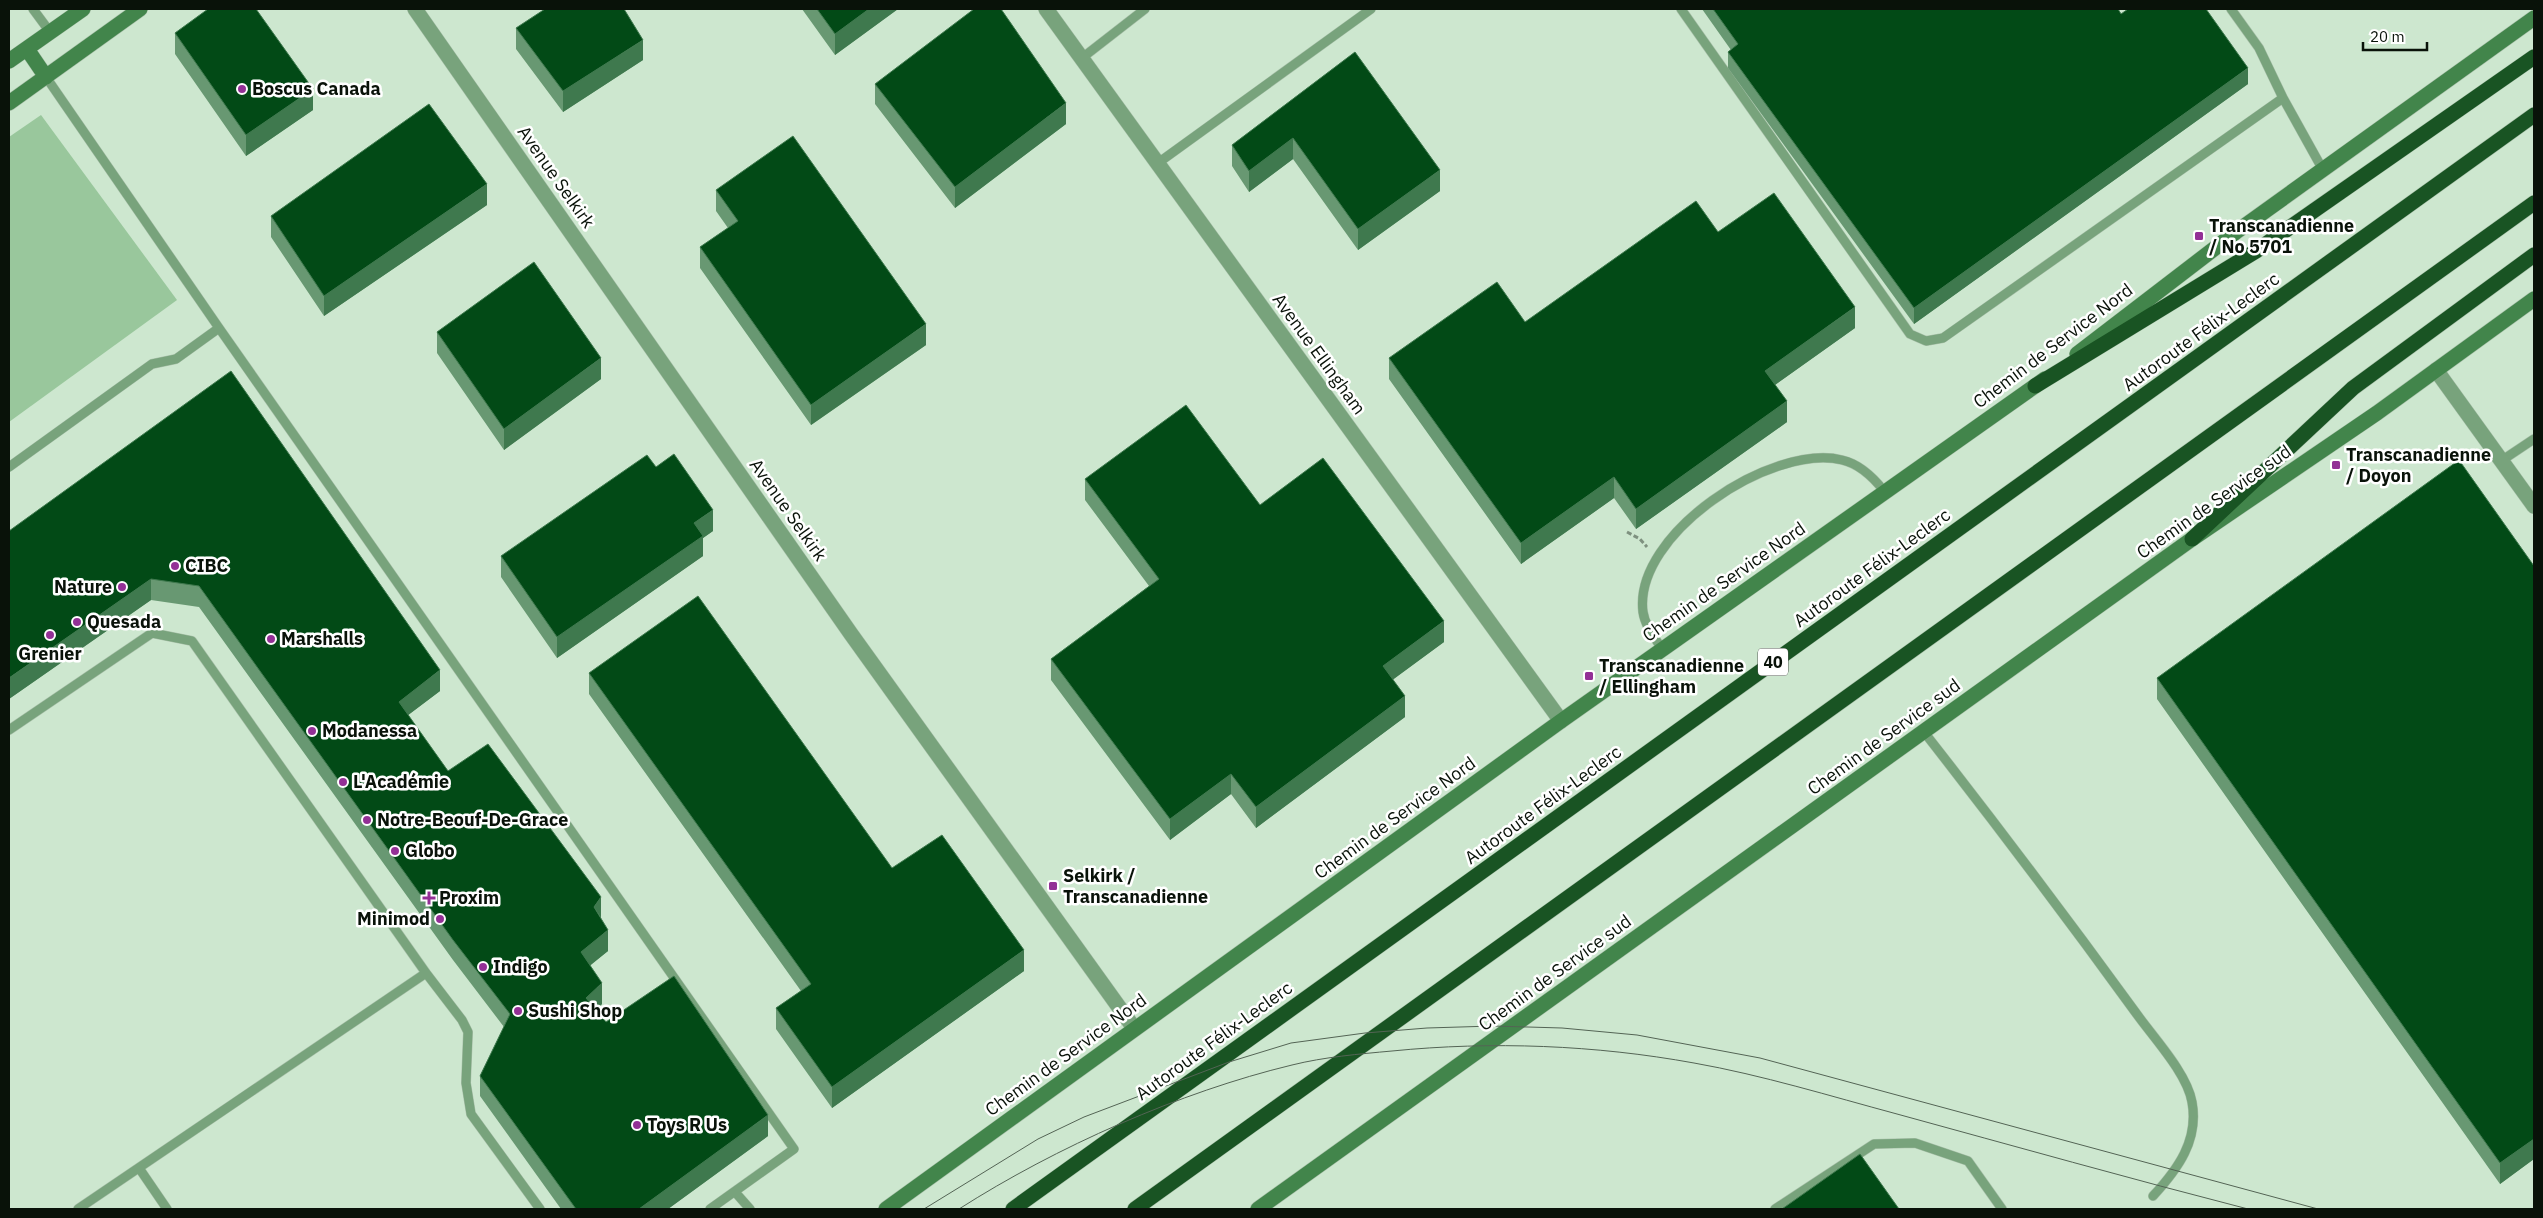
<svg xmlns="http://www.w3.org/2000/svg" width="2543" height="1218" viewBox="0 0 2543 1218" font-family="'IBM Plex Sans',sans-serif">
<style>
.green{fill:#99c79c}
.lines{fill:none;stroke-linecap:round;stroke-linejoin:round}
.lane-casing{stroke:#aac1ab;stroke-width:10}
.street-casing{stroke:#aac1ab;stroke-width:16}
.secondary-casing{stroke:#aac1ab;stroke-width:16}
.highway-casing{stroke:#aac1ab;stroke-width:16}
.path{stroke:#7e917f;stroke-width:3;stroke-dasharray:5 2.5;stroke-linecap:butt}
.lane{stroke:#78a37c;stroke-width:9}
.street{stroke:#78a37c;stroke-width:15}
.secondary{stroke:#42854b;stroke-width:15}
.highway{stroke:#195423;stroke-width:15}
.tram{stroke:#546455;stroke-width:1}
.wall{fill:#689872}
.shaded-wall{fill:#3f794e}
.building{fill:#024a16;stroke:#3f794e}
.poi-dot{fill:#933096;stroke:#fff;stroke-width:2}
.labels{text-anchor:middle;stroke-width:5;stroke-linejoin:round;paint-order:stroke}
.shield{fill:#fff;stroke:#535953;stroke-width:1}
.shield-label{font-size:16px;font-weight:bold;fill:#091209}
.poi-label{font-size:18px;font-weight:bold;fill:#091209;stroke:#fff;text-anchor:start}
.street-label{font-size:18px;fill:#091209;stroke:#fff}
</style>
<rect width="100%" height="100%" fill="#cde7cf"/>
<!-- green -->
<path class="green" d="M41,115L177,300L9,422V137Z"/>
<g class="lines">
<!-- lane casing -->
<g class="lane-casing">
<path id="lane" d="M33,9L50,32
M1681,9L1910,334L1926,341L1943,338L2283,98
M2231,9L2259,48L2283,98L2323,170
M1082,58L1145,9
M46,77L219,328L794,1149L710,1209
M1158,163L1371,9
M2501,461L2534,439
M9,467L152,364L176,359L219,328
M1662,649C1655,638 1645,626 1643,612C1633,534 1772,443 1842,460C1860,464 1873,477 1884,491
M9,730L152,633L192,641L426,973L462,1020L468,1032L466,1083L471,1114L540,1209
M1924,732C1996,824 2067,918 2136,1013C2153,1037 2187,1073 2192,1102C2199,1140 2178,1169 2153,1196
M139,1168L167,1209
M735,1192L750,1209
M78,1209L426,973
M1775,1209L1874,1144L1915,1143L1968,1161L2002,1209"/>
</g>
<!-- street casing -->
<g class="street-casing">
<path id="street" d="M415,9L851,634L1134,1028
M1046,9L1561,721
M2436,370L2534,506"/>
</g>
<!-- secondary casing -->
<g class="secondary-casing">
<path id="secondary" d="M27,49L46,77
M9,61L83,9
M9,103L140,9
M2077,354L2236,232L2534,18
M886,1209L1561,721L2045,379
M1258,1209L2192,539L2377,413L2534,299"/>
</g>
<!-- highway casing -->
<g class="highway-casing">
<path id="highway" d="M2035,386L2256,251L2534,57
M2192,539L2353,388L2534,255
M1013,1209L2534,115
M1135,1209L2534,203"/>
</g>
<!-- path -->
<path class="path" d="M1627,532L1640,539L1647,547"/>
<!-- lane -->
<use href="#lane" class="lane"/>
<!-- street -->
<use href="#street" class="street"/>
<!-- secondary -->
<use href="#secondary" class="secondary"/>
<!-- highway -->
<use href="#highway" class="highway"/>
<!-- tram -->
<path class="tram" d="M924,1209L1038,1139L1084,1117L1229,1062L1291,1043L1365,1033L1427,1028L1493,1026L1562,1028L1637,1035L1760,1058L2318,1209
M959,1209C1056,1147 1180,1092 1292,1065C1324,1057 1359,1054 1392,1051C1492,1041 1595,1045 1694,1063C1762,1075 1830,1096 1897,1114C2014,1146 2131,1179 2248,1209"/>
</g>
<!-- wall -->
<path class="wall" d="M802,9H898L835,55Z
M1702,9H2118L2121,14L2248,84L1914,324L1728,68V52L1731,50Z
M516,28L643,60L563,112L516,49Z
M175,33L313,110L246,156L175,54Z
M1355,52L1440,191L1358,250L1293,159L1249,192L1232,166V145Z
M875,84L1066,124L955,208L875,104Z
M716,190L926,345L811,425L700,268V247L728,228L716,211Z
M487,205L324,316L271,237V216Z
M1525,322L1855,328L1775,385L1787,422L1636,529L1614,498L1521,564L1389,379V358Z
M437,332L601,379L504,450L437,353Z
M231,371L440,691L408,715L448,771L601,918L608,951L590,965L602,1004L596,1010L606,1022L768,1136L668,1209H561L480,1096V1076L504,1027L453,960L199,607L151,600L9,699Z
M656,467L713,531L703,538V556L557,658L501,577V556Z
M1085,479L1260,505L1444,642L1393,679L1405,717L1256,828L1231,794L1170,840L1051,680V659L1149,586L1085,500Z
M2534,566V1159L2500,1184L2157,699V678Z
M589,673L892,868L1024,971L832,1108L776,1029V1008L801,991L589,694Z"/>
<!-- shaded-wall -->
<path class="shaded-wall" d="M869,9H898L835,55V34Z
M643,40V60L563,112V91Z
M2248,68V84L1914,324V308Z
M313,89V110L246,156V135Z
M1066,103V124L955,208V187Z
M1293,138V159L1249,192V171Z
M1440,170V191L1358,250V229Z
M487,184V205L324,316V296Z
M1855,307V328L1765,392V371Z
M926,324V345L811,425V405Z
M601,358V379L504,450V429Z
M1787,401V422L1636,529V509Z
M1614,477V498L1521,564V543Z
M713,510V531L703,538V556L557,658V637L694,523Z
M151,579V600L9,699V678Z
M1444,621V642L1383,687V666Z
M440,670V691L399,722V702Z
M1405,696V717L1256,828V807Z
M1231,774V794L1170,840V819Z
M601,897V918L594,907Z
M608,930V951L581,973V952Z
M1024,950V971L832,1108V1087Z
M602,983V1004L586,1018V998Z
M768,1115V1136L668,1209H639Z
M2534,1139V1159L2500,1184V1163Z"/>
<!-- building -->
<path class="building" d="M208,9H256L313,89L246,135L175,33Z
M545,9H624L643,40L563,91L516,28Z
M817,9H869L835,34Z
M974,9H1001L1066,103L955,187L875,84Z
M1713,9H2118L2121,14L2128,9H2206L2248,68L1914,308L1728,52L1738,44Z
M1355,52L1440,170L1358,229L1293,138L1249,171L1232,145Z
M429,104L487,184L324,296L271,216Z
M793,136L926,324L811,405L700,247L738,221L716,190Z
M1774,193L1855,307L1765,371L1787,401L1636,509L1614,477L1521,543L1389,358L1497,282L1525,322L1696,201L1718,232Z
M534,262L601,358L504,429L437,332Z
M231,371L440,670L399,702L448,771L488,744L601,897L594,907L608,930L581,952L602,983L586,998L606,1022L674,976L768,1115L639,1209H576L480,1076L510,1014L453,940L199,586L151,579L9,678V531Z
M1186,405L1260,505L1323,458L1444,621L1383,666L1405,696L1256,807L1231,774L1170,819L1051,659L1159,579L1085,479Z
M674,454L713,510L694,523L703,536L557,637L501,556L647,455L656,467Z
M2459,460L2534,566V1139L2500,1163L2157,678Z
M698,596L892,868L942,835L1024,950L832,1087L776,1008L811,984L589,673Z
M1860,1154L1899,1209H1782Z"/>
<!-- markers -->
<g class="poi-dot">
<circle cx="242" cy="89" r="5"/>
<rect x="2194" y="231" width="10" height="10" rx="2.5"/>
<rect x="2331" y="460" width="10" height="10" rx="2.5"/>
<circle cx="175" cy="566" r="5"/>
<circle cx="122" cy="587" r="5"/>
<circle cx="77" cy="622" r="5"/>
<circle cx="50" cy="635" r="5"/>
<circle cx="271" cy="639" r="5"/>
<rect x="1584" y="671" width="10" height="10" rx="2.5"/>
<circle cx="312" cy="731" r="5"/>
<circle cx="343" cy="782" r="5"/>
<circle cx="367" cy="820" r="5"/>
<circle cx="395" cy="851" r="5"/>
<rect x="1048" y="881" width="10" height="10" rx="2.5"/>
<path d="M426.5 890.5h5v5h5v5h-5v5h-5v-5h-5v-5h5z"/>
<circle cx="440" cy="919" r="5"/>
<circle cx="483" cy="967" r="5"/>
<circle cx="518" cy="1011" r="5"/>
<circle cx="637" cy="1125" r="5"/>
</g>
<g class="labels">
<!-- shield labels -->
<rect class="shield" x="1758" y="648.5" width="30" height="27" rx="4"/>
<g class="shield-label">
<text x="1773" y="668">40</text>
</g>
<!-- poi labels -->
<g class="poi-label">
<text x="252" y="95">Boscus Canada</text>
<text x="2209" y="232">Transcanadienne<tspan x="2209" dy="21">/ No 5701</tspan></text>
<text x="2346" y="461">Transcanadienne<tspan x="2346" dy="21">/ Doyon</tspan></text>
<text x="185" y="572">CIBC</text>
<text x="112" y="593" text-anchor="end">Nature</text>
<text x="87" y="628">Quesada</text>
<text x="281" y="645">Marshalls</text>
<text x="50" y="660" text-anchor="middle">Grenier</text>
<text x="1599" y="672">Transcanadienne<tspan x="1599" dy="21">/ Ellingham</tspan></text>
<text x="322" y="737">Modanessa</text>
<text x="353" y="788">L'Académie</text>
<text x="377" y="826">Notre-Beouf-De-Grace</text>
<text x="405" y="857">Globo</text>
<text x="1063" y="882">Selkirk /<tspan x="1063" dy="21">Transcanadienne</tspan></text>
<text x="439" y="904">Proxim</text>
<text x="430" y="925" text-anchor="end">Minimod</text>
<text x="493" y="973">Indigo</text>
<text x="528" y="1017">Sushi Shop</text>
<text x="647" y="1131">Toys R Us</text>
</g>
<!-- street labels -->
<g class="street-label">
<text transform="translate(556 177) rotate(55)" y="6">Avenue Selkirk</text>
<text transform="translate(2201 332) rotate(-36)" y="6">Autoroute Félix-Leclerc</text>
<text transform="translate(2053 346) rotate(-37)" y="6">Chemin de Service Nord</text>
<text transform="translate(1319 354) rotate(54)" y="6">Avenue Ellingham</text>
<text transform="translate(2214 502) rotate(-35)" y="6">Chemin de Service sud</text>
<text transform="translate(788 510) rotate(55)" y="6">Avenue Selkirk</text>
<text transform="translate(1872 568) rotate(-36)" y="6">Autoroute Félix-Leclerc</text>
<text transform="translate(1724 582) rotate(-35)" y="6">Chemin de Service Nord</text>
<text transform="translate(1884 737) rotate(-36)" y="6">Chemin de Service sud</text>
<text transform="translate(1543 805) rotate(-36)" y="6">Autoroute Félix-Leclerc</text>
<text transform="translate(1395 818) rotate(-36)" y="6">Chemin de Service Nord</text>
<text transform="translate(1555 973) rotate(-36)" y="6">Chemin de Service sud</text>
<text transform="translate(1214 1041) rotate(-36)" y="6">Autoroute Félix-Leclerc</text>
<text transform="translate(1066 1055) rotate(-36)" y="6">Chemin de Service Nord</text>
</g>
</g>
<!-- border -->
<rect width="2543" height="1218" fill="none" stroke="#091209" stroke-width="20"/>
<!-- scale -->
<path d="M2363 42v8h64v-8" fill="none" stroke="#091209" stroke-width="2.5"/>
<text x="2370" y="42" font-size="15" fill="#091209" stroke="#ffffff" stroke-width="4" paint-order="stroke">20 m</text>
</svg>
